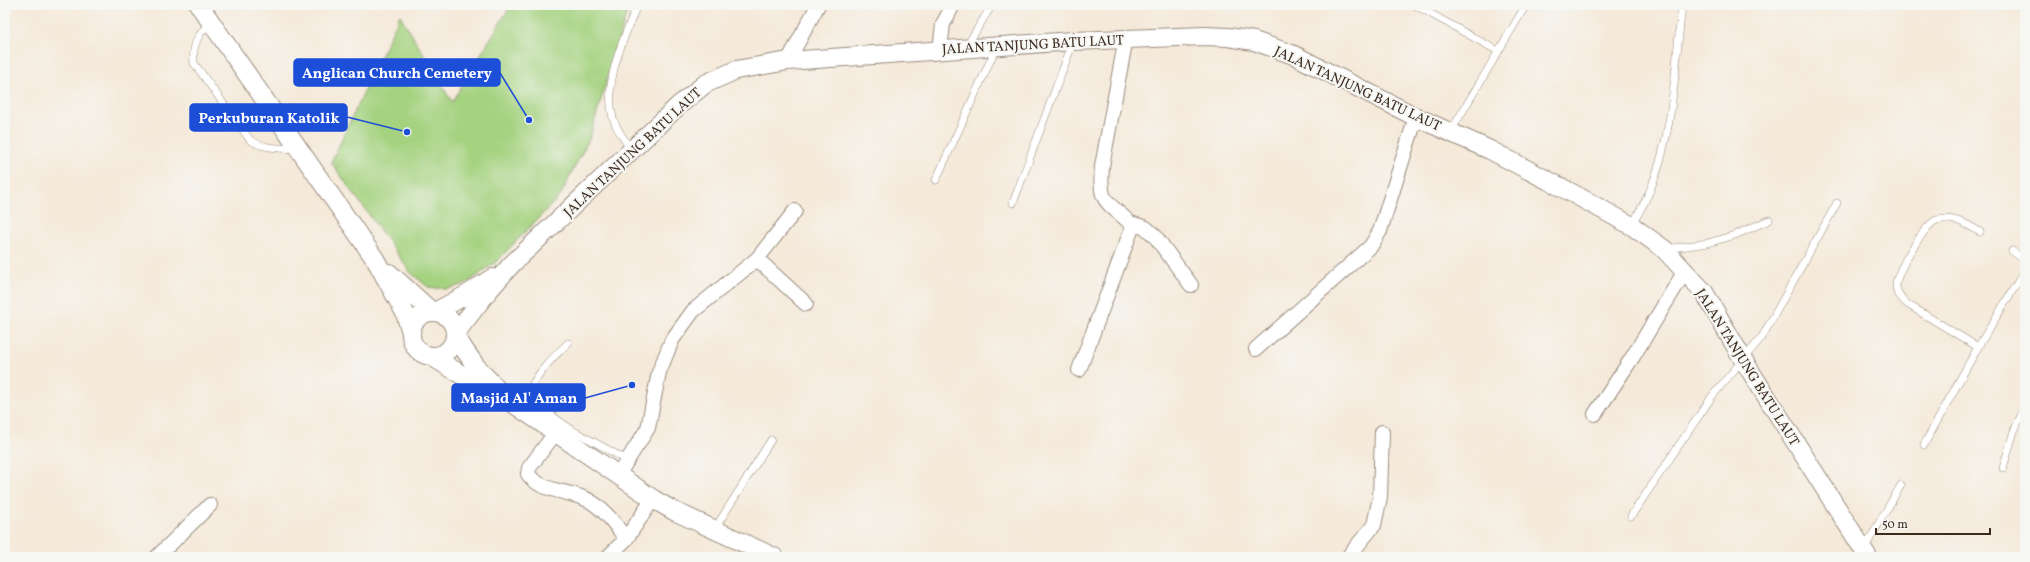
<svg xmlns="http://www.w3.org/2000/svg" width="2030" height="562" viewBox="0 0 2030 562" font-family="Vollkorn,serif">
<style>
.green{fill:#a4d27f;stroke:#707e4e}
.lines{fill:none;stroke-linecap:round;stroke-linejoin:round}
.service-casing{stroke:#988a7c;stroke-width:8}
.minor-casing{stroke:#988a7c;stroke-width:16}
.tertiary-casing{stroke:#988a7c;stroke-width:20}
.service{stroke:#fff;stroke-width:7}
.minor{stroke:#fff;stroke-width:14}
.tertiary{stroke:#fff;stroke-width:18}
.labels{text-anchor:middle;stroke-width:4;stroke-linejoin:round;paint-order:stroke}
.street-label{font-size:14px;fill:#3b2a1e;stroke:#f6f6f2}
.leader{fill:none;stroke:#1d4ed8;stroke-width:1.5}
.callout-dot{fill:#1d4ed8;stroke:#f6f6f2;stroke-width:1.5}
.callout{fill:#1d4ed8;stroke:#1d4ed8;stroke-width:1.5}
.callout-label{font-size:15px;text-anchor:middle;font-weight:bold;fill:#fff}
</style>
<rect width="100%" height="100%" fill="#f6f6f2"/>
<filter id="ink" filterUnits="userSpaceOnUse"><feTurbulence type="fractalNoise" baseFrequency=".025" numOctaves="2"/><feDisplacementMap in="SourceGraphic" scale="8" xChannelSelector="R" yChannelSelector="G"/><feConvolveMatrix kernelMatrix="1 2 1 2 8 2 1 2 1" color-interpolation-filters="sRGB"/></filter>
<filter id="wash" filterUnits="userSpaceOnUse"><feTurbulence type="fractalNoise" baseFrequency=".012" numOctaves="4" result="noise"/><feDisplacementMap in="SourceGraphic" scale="16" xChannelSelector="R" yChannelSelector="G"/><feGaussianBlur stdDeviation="0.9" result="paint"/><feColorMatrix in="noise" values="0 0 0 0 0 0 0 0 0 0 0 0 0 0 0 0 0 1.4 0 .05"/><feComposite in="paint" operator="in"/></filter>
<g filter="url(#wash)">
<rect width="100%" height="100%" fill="#f5e9d9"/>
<!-- green -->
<path class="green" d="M511,5H629L590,137L560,196L497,261L466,284L446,289L428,287L411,273L331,162L400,15L452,102Z"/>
</g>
<g filter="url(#ink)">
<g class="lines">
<!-- service casing -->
<g class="service-casing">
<path id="service" d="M1415,5L1498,51
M210,22C198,35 192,44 194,63L250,140C264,149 280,148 296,149
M966,47L992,5
M1451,131L1526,5
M631,150C625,140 616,129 613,118C603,80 624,39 637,5
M936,180L996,48
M1013,203L1073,42
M1632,226C1638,213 1646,201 1651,188C1674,132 1675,64 1682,5
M1666,249L1708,243L1735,235L1769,220
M2012,251L2025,260
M568,343C552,359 537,372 528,394L530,400L572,430L627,460
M1978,347L1907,304C1902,299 1896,293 1896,286C1895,274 1925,223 1937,220C1953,216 1967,224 1980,232
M1924,445L1978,347L2025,270
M2003,468L2014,431L2025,407
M1631,516L1713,395L1762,337L1837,203
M714,530L771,440
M1864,549L1901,485"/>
</g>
<!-- minor casing -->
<g class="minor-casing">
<path id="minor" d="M940,50L943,24L953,5
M788,61L818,5
M1130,223L1146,228L1155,236L1191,285
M757,259L806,304
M1256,349L1371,246L1380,231L1416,117
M1079,370L1132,228L1130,223C1105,199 1099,204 1102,166L1126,38
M1595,414L1632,358L1685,271
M556,432L529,468L528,474C541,493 571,490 590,501C605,510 616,525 626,539
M618,475L648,428L659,372L672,340L693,311L757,259L795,211
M157,557L210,505
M608,557L626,539L653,499
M1348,557L1374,525L1380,497L1382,432"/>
</g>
<!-- tertiary casing -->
<g class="tertiary-casing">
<path id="tertiary" d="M199,5L375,259L405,313L411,332
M389,273L432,312
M411 334a22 22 0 1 1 44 0a22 22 0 1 1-44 0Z
M435,312L466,295L492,278
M455,334L489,290L512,264L678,106L705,84L736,70L788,61L1073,41L1205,36L1228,37L1254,41L1294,55L1416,117L1490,150L1572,193L1632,226L1664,249L1704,292L1744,361L1868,557
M455,336L475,365L496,388
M431,356L480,386L508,400L653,499L674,511L774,557"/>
</g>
<!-- service -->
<use href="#service" class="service"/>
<!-- minor -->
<use href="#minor" class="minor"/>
<!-- tertiary -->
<use href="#tertiary" class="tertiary"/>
</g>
</g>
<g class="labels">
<!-- street labels -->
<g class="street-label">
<text transform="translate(1033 44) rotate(-3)" y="5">JALAN TANJUNG BATU LAUT</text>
<text transform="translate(1358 88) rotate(25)" y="5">JALAN TANJUNG BATU LAUT</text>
<text transform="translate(632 152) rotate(-43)" y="5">JALAN TANJUNG BATU LAUT</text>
<text transform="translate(1748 367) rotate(58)" y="5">JALAN TANJUNG BATU LAUT</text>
</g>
</g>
<!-- callouts -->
<path class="leader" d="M529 120L500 73M407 132L347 117M632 385L585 398"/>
<g class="callout-dot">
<circle cx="529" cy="120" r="4"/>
<circle cx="407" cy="132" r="4"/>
<circle cx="632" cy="385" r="4"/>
</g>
<g class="callout">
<rect x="294" y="59" width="206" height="27" rx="4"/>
<rect x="190" y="104" width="157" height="27" rx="4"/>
<rect x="452" y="384" width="133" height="27" rx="4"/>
</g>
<g class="callout-label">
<text x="397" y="78">Anglican Church Cemetery</text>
<text x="269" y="123">Perkuburan Katolik</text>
<text x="519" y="403">Masjid Al' Aman</text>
</g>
<!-- margin -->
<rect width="2030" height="562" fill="none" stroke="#f6f6f2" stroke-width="20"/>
<!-- scale -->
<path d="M1876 528v6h114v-6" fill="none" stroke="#3b2a1e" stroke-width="2"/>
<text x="1882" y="528" font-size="12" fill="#3b2a1e" stroke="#f6f6f2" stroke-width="3" paint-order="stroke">50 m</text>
</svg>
